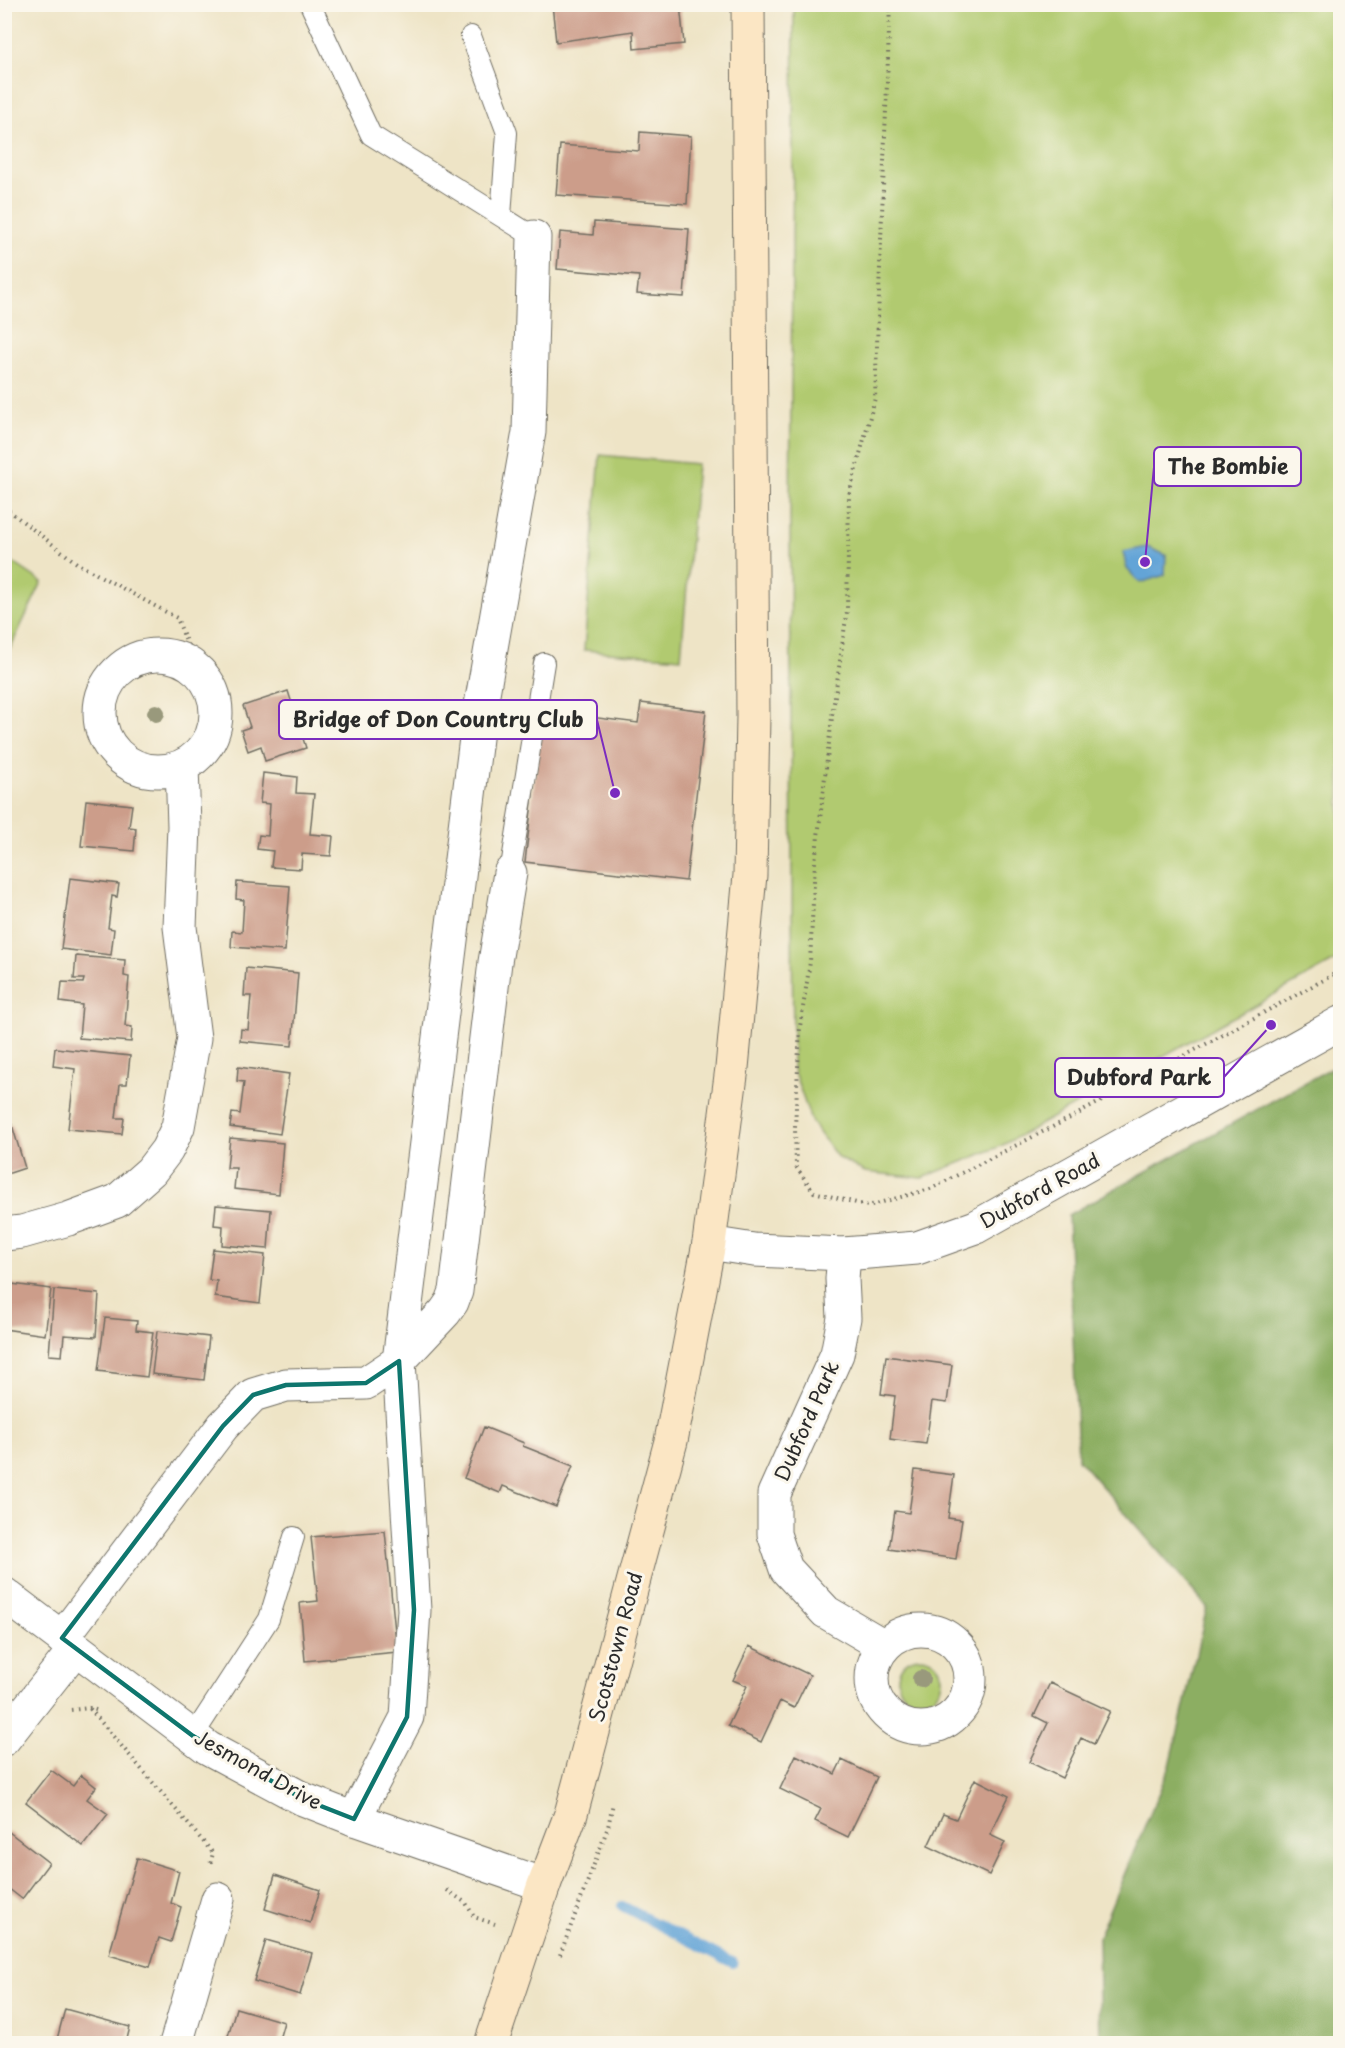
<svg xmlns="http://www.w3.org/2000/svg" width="1345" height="2048" viewBox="0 0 1345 2048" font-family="'Playpen Sans',sans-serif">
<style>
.green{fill:#b1ca70;stroke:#6e7a4e;stroke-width:1.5}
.forest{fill:#8cae62;stroke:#5c6c46;stroke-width:1.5}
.water{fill:#64a4d7;stroke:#486881;stroke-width:1.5}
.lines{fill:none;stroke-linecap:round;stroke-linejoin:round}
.stream{stroke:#64a4d7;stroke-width:10}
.building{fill:#cc9d8a}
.service-casing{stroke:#6f6c61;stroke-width:22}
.minor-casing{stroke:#6f6c61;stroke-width:35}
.tertiary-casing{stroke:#6f6c61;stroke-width:35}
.secondary-casing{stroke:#6f6c61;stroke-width:35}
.path{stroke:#6f6c61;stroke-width:4;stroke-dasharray:1.5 4.5;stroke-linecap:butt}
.service{stroke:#fff;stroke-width:20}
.minor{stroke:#fff;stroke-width:33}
.tertiary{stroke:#fff;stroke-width:33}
.secondary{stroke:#fbe6c4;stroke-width:33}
.tree{fill:#99997c}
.marked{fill:none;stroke:#0f766e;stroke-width:4.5;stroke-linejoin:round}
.labels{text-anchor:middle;stroke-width:6;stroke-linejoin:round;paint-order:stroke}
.street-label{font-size:20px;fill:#2b2b2b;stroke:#fbf7ec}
.leader{fill:none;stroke:#7b2cbf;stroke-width:2}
.callout-dot{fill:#7b2cbf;stroke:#fbf7ec;stroke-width:2}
.callout{fill:#fbf7ec;stroke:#7b2cbf;stroke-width:2}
.callout-label{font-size:21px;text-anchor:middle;font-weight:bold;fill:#2b2b2b}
</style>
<rect width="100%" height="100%" fill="#fbf7ec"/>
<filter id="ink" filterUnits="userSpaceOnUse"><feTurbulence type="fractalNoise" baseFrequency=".0167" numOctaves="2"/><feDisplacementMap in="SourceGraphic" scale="12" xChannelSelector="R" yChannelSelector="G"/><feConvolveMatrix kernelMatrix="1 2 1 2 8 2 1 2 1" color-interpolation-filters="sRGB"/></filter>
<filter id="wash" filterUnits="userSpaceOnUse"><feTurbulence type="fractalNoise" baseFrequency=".008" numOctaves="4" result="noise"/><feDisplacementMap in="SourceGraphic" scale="24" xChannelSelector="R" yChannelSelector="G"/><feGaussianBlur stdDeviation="1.35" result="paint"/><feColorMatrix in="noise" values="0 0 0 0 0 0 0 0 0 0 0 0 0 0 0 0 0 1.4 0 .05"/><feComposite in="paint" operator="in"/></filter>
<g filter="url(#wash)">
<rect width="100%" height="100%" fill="#eee4c6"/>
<!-- green -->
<path class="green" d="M794,5H1340V958L1001,1146L922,1178L865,1172L838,1158L812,1123L793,1069L790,521Z
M600,455L697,464L681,658L584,650Z
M5,557L42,582L5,659Z
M898 1679a22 22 0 1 1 44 0a22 22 0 1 1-44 0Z"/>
<!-- forest -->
<path class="forest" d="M1340,1063V2043H1100L1098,1937L1170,1766L1207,1607L1078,1459L1068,1215Z"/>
<!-- water -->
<path class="water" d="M1147,547L1166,555L1165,575L1140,583L1127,569L1123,552Z"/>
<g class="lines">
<!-- stream -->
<path class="stream" d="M622,1906L733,1963"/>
</g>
<g id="blocks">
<!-- building -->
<path class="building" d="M552,4H680L684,44L634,49L633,31L556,42Z
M640,132L691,136L687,204L556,195L560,145L639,151Z
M594,222L689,229L684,297L637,294L639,276L557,269L560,232L593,235Z
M288,691L306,748L265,761L261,746L248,751L241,730L250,727L243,706Z
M641,703L706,711L686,881L525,862L542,717L565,720L566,714L638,723Z
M263,773L297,777L296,793L314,794L310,834L333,836L331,856L302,854L301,869L271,867L273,851L257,849L259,835L268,836L270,804L260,803Z
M86,800L132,805L129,827L136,828L134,851L81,846Z
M70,878L119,884L117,897L112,896L108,928L114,929L111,955L61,949Z
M237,882L290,886L285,951L231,947L232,931L242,932L244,900L236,899Z
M76,956L125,960L124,976L129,977L125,1026L132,1027L131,1042L79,1038L82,1005L60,1002L62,982L83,983L84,979H74Z
M246,968L298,973L292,1046L240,1041L241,1029L248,1030L251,996H244Z
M55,1048L130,1056L127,1084H120L116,1118H124L122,1134L68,1129L75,1069L53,1066Z
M238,1067L289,1074L280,1134L230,1127L232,1113L240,1114L244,1082L237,1081Z
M12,1125L25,1168L4,1175V1127Z
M230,1138L283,1143L279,1194L234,1189L236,1168H227Z
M216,1205L271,1210L268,1249L222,1245L223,1226L214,1225Z
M213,1249L265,1255L260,1303L215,1297L217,1281L209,1280Z
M4,1283L51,1289L45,1335L4,1329Z
M54,1290L99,1294L96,1337L64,1335L62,1356L49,1355Z
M105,1318L137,1321L136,1330L153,1332L147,1377L98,1371Z
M157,1331L209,1337L204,1380L152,1374Z
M886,1356L952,1365L947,1403L932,1401L926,1444L890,1439L895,1396L881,1394Z
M484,1427L524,1443L523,1446L573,1466L556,1507L503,1486L500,1493L464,1478Z
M915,1470L954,1475L948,1518L962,1520L956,1559L889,1549L895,1511L909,1513Z
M385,1531L397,1652L305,1661L300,1603L318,1601L311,1537Z
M749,1646L810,1675L794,1708L780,1701L761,1742L728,1726L747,1686L733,1680Z
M1050,1683L1110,1711L1094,1744L1081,1738L1062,1778L1029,1762L1048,1723L1034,1716Z
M796,1755L835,1774L842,1760L877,1777L848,1837L815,1821L821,1809L780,1789Z
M51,1770L73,1786L81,1775L96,1787L87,1799L108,1814L83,1846L26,1802Z
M975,1779L1009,1796L990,1835L1005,1842L989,1875L928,1846L943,1814L956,1819Z
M9,1832L49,1863L22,1899L4,1885V1837Z
M137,1858L179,1871L171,1903L181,1907L171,1942L159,1938L150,1967L109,1955Z
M275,1875L320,1890L310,1923L265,1909Z
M266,1940L312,1953L300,1995L254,1981Z
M236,2008L284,2022L278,2043H226Z
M65,2009L130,2027L126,2043H56Z"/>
</g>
</g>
<g filter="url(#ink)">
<use href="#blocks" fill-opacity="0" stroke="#6f6c61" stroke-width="1.5"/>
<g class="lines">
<!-- service casing -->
<g class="service-casing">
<path id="service" d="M310,4L371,135L534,237
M471,36L507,133L501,216
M510,873L544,663
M193,1736L269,1619L294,1537"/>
</g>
<!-- minor casing -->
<g class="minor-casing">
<path id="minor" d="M100 713a58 58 0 1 1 116 0a58 58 0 1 1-116 0Z
M4,1234L22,1232L68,1219L117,1201L151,1171L167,1150L178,1127L194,1038L180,927L184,826L182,766
M844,1254L842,1279L844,1318L837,1354L774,1494V1534L786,1569L826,1612L884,1646
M872 1679a49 49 0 1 1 98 0a49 49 0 1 1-98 0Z
M62,1638L223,1426L253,1395L286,1385L366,1383L399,1361L445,1312L452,1302L456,1291L495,962L510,873
M4,1739L75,1649
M354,1819L407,1717L414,1610L399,1361L478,722L529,432L534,237
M176,2044L218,1899"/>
</g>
<!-- tertiary casing -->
<g class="tertiary-casing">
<path id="tertiary" d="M709,1243L754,1250L844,1254L917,1248L976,1227L1340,1023
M4,1594L208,1748L303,1799L354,1819L544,1885"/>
</g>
<!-- secondary casing -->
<g class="secondary-casing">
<path id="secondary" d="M491,2044L544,1885L571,1814L671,1441L709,1243L732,1068L750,875L753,716L748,4"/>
</g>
<!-- path -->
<path class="path" d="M890,4L875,398L849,495L847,611L832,717L815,862L810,962L800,1027L795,1127L796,1167L814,1192L868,1206L930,1189L1074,1116L1340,971
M4,507L78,564L177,618L187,644L177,659
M90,1709L213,1853L210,1865
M71,1710L89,1708L99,1711
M447,1890L466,1903L474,1917L495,1924
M560,1955L608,1827L613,1803"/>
<!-- service -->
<use href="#service" class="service"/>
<!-- minor -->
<use href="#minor" class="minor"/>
<!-- tertiary -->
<use href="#tertiary" class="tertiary"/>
<!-- secondary -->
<use href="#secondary" class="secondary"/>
</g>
<!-- trees -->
<g class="tree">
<circle cx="156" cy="713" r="9"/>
<circle cx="921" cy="1679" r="9"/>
</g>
</g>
<!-- marked area -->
<path class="marked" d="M399,1361L414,1610L407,1717L354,1819L303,1799L193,1736L62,1638L223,1426L253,1395L286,1385L366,1383Z"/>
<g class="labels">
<!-- street labels -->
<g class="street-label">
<text transform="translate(1040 1191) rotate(-29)" y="7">Dubford Road</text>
<text transform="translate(807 1421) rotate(-66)" y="7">Dubford Park</text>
<text transform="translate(616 1647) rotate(-75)" y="7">Scotstown Road</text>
<text transform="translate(258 1770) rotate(29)" y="7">Jesmond Drive</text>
</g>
</g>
<!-- callouts -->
<path class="leader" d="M1145 562L1154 467M615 793L597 720M1271 1025L1224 1077"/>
<g class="callout-dot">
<circle cx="1145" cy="562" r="6"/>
<circle cx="615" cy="793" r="6"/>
<circle cx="1271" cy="1025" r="6"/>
</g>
<g class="callout">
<rect x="1154" y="447" width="147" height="39" rx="6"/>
<rect x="279" y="700" width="318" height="39" rx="6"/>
<rect x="1055" y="1058" width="169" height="39" rx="6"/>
</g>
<g class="callout-label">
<text x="1228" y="474">The Bombie</text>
<text x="438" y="727">Bridge of Don Country Club</text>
<text x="1139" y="1085">Dubford Park</text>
</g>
<!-- margin -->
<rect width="1345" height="2048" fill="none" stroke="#fbf7ec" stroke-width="24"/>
</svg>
